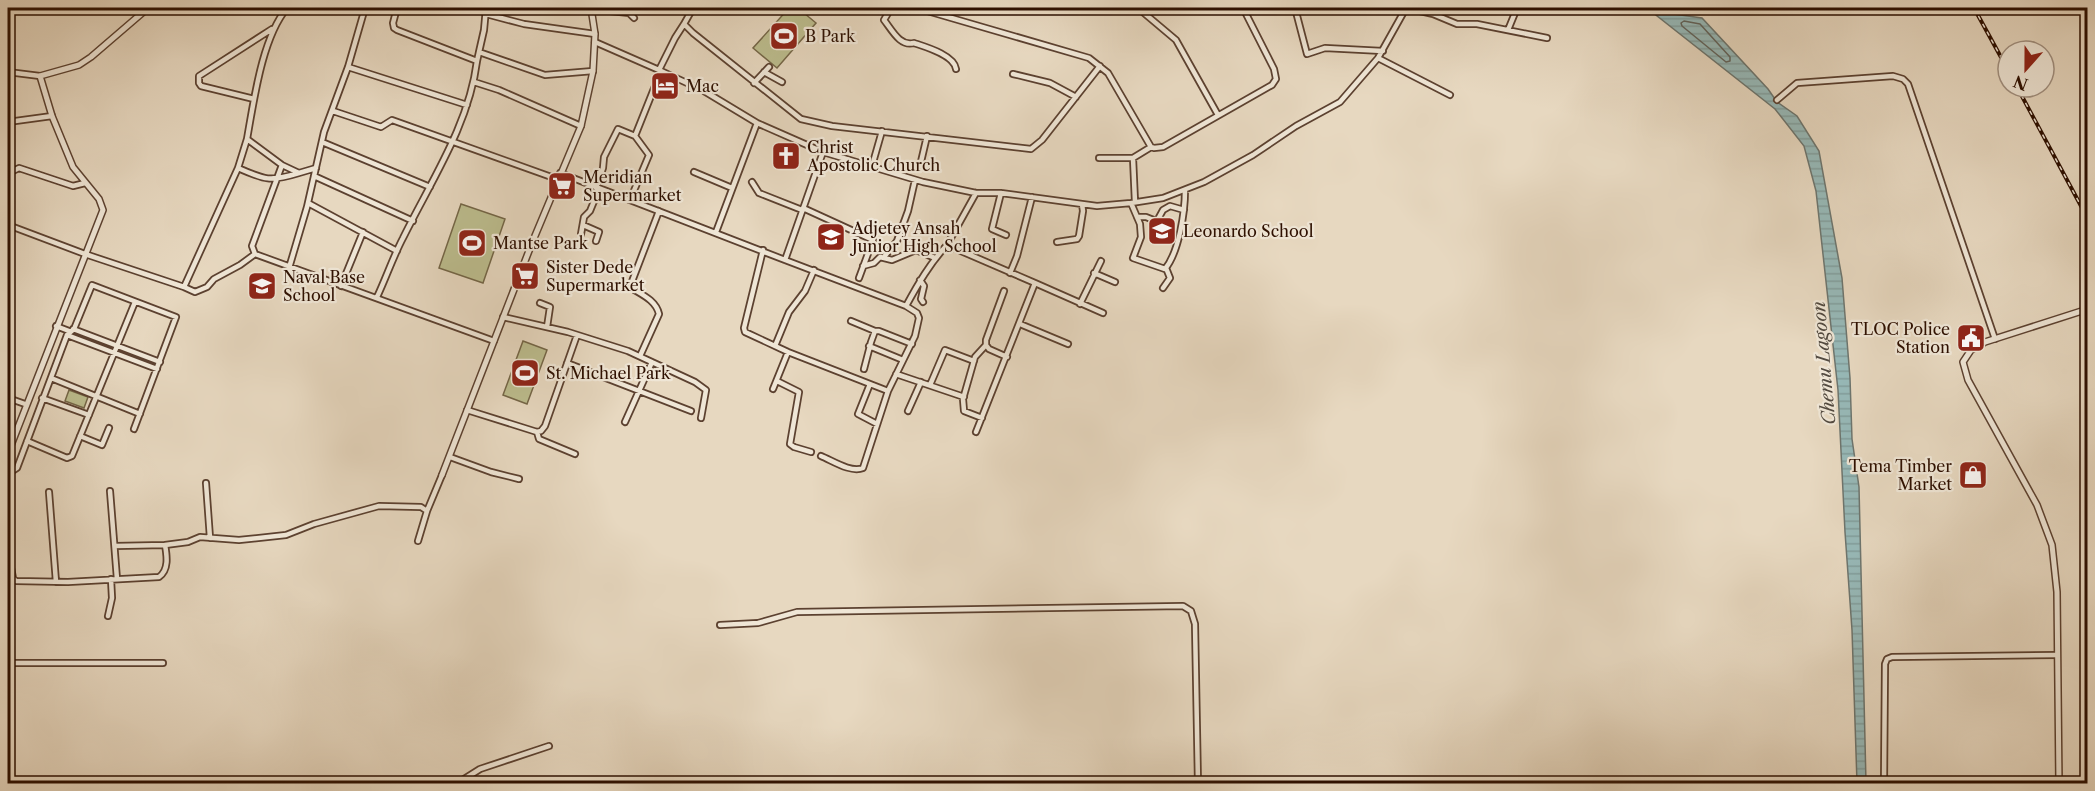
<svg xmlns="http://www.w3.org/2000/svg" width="2095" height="791" viewBox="0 0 2095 791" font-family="'Libre Caslon Text',serif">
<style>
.garden{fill:#bcbd8e;stroke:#746647;stroke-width:1.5}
.water{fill:url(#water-rules);stroke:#6d756e;stroke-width:1.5}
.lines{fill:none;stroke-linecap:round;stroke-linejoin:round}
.shore{stroke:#62645c;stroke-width:1.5}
.minor-casing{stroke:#5c4130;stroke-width:8}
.tertiary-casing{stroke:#5c4130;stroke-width:8}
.minor{stroke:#efe6d6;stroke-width:4.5}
.tertiary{stroke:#efe6d6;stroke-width:5}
.rail-casing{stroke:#2d0f00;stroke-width:4}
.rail{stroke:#efe6d6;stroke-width:1.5;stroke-dasharray:4.5;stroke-linecap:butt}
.labels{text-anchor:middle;stroke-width:4.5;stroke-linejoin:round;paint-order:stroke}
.poi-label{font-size:16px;fill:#2d0f00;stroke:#efe6d6;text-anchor:start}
.water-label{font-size:18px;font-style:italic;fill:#524a40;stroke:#efe6d6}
</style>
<defs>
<pattern id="water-rules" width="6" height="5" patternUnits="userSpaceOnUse" patternTransform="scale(1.5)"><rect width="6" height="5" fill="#97b9b8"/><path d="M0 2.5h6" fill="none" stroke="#829e9c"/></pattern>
</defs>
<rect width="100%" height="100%" fill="#e7d8c0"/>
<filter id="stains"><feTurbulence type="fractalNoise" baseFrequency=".00333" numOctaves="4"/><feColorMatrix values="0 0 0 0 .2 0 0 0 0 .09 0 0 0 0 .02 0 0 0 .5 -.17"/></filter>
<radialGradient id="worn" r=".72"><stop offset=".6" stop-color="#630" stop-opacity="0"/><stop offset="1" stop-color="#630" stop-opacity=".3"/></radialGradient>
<!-- garden -->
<path class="garden" d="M789,8H798L816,23L777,68L753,48Z
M461,204L505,219L483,283L439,268Z
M523,341L547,350L527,404L503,395Z
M69,390L88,397L84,408L65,401Z"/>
<!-- water -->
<path class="water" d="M1647,8H1670L1674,14L1702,18L1768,89L1777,102L1797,116L1819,151L1842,278L1850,378L1852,439L1859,487L1866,783H1857L1852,630L1845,532L1838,390L1816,191L1804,146L1775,109Z"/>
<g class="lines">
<!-- shore -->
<path class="shore" d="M1684,21L1700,24L1730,57V61L1726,62L1682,26L1681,23Z"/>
<!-- minor casing -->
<g class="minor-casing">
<path id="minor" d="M287,8C262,38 254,100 247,139L282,165L299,173L316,168
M397,8L393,23L394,28L397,30L477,61L479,52L545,75L593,71
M693,8L684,24L693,33L801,119L832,126L1031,149L1042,140L1100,66
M891,8L884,20C892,30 900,47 914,43C926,47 954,55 956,69
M917,8L1089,58L1108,73L1151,147
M1138,8L1176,40L1218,115
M1295,8L1307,54L1325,48L1383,51
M1391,8L1404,11
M1407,8L1433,14L1457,24H1477L1547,38
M591,9L629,13L634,18
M486,14L524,24L595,34
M684,24L675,38L659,70L704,91L757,123L823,152L923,182L976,193H1001L1097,206L1131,203L1163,198L1204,182L1253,155L1296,126L1340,102L1378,58L1406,8
M1508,30L1517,8
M595,42L659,70
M479,52L484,30L486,8
M1378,58L1450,95
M348,67L467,105
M8,72L40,76
M764,72L782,82
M1013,74L1050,83L1076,97
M474,82L499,90L581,126
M754,83L769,67
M254,99L201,86L199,83V76L272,29
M1777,100L1797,83L1893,76L1903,79L1908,84L1995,339
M333,111L381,127L392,120L557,179
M8,122L52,116
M322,142L430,187
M1099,158H1133L1151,147L1154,148L1163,147L1272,85L1276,79L1274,69L1243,8
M1133,158L1135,202
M282,165L252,246L255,254L494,341
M872,166L882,131
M920,166L927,136
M238,168C265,180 270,182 299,173
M8,170L13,171L19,168L73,186L85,183
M694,172L732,188
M560,173L785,260L823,152
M314,176L413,221
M752,182L759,193L802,210
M596,188L603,168L604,157L618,129L635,136L661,71
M633,193L649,155L635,136
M976,193L947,245L1035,283L976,432
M1001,193L992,229L1006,235
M308,203L397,251
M1131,203L1140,224L1141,237L1133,258L1165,269C1179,252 1185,212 1185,190
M803,208L873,240L859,278
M1137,217H1146L1169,226
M1157,221L1163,210L1170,206L1184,210
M8,225L85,254L184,287L238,168L247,139
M583,225L599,232L596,241
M716,232L757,123
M581,234L584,217L590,211L599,189
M1057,242L1077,239L1079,236L1083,211L1082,204
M763,250L744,328L745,332L788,352L888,391
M884,257L897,241L908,211L915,180
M785,260L906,306L917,313L919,318L915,336L888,391L863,468C851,473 833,461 821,456
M863,266L874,263L880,257L892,260L916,250L935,258
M289,268L307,207L324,132L348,67L365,8
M1010,273L1017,256L1032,197
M1094,273L1115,282
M920,280L924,286L921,299L923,302
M1035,283L1103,313
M341,286L363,232
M184,287L195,292L207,287L214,279L240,265L255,254
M1163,288L1170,278L1166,268
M1004,291L986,340V345L989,349L1007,357
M377,297C386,278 393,257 403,238C431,181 469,125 477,61
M540,303L550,307L547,327
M1080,304L1101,261
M906,306C918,284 930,263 947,245
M503,317L568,332L628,351L695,382L706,390L701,418
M851,321L875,331
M1020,324L1068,344
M56,326L69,331
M73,329L160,362
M67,335L74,329L92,285L176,317L134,429
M67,335L157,369
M775,346L789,312L805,291L814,270
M869,346L903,360
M640,356L659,314C656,301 643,295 633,289L631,284L659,211
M567,363L691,411
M864,369L871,342L875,331H879L912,344
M896,374L964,397
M51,378L140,414
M777,381L799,392L790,444L794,447L811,452
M870,384L858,414L877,424
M930,385L945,350L974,361
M773,389L788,352
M8,398L25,404
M42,398L89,415
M467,410L537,432L541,431L545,426L577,335
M908,411L921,382
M982,418L964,411L963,399L975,357L986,345
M625,422L652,362
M537,432L539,439L575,454
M80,436L102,445L109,428
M27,441L67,458L72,456L135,302
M450,457L491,472L519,479
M8,468L14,470L17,468L67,335
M206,483L210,538
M110,491L117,579
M49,492L56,582
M418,541L427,511L442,475
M115,546L165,545L188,542L200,537L239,540L286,535L314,524L379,506L421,507L427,511
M8,552L13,578L16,581L68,582L159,577C169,570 167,556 165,545
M108,616L112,598L111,579
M720,625L758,623L797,612L1183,606L1191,611L1195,624L1198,784
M8,663H163
M461,781L480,769L549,746
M1884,784L1885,664L1887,659L1892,657L2057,655"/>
</g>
<!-- tertiary casing -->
<g class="tertiary-casing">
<path id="tertiary" d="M8,453L103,210L99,199L73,167L52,116L40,76L79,65L91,57L148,8
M442,475L532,243L581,126L593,71L595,34L591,8
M2059,784L2057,592L2052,545L2037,505L1968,380L1963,362L1971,350L1985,342L2088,309"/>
</g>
<!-- minor -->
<use href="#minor" class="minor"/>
<!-- tertiary -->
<use href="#tertiary" class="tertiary"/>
<!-- rail casing -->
<g class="rail-casing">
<path id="rail" d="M1974,8L2008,70
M2017,87L2088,219"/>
</g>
<!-- rail -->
<use href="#rail" class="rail"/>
</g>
<!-- icons -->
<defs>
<g id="stadium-square" transform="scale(1.5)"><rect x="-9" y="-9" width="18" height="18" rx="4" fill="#8f2418" stroke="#efe6d6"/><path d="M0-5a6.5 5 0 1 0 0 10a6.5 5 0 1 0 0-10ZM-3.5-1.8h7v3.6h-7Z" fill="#fff"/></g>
<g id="hotel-square" transform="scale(1.5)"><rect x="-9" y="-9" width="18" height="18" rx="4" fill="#8f2418" stroke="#efe6d6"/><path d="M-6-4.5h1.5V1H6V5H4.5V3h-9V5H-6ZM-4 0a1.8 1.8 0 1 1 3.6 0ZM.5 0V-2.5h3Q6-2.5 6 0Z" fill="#fff"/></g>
<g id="church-square" transform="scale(1.5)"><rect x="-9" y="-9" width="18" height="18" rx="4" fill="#8f2418" stroke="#efe6d6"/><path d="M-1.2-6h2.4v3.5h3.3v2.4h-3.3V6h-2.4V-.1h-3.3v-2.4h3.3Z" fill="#fff"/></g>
<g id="supermarket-square" transform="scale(1.5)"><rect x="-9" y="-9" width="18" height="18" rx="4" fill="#8f2418" stroke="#efe6d6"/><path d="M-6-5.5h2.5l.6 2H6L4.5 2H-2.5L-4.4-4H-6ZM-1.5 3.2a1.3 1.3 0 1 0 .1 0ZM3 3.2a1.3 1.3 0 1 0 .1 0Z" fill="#fff"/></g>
<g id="school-square" transform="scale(1.5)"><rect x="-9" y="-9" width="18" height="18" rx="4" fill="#8f2418" stroke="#efe6d6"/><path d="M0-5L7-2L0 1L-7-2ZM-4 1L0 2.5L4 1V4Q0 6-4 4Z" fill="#fff"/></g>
<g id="civic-square" transform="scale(1.5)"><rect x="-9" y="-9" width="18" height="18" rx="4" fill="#8f2418" stroke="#efe6d6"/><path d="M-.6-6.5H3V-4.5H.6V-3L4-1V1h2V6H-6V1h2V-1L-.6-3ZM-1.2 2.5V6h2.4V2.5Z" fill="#fff"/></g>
<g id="shop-square" transform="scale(1.5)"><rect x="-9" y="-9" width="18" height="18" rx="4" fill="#8f2418" stroke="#efe6d6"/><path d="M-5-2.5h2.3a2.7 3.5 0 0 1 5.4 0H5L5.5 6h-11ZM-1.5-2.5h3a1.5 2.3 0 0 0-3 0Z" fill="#fff"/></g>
</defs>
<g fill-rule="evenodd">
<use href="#stadium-square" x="784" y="36"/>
<use href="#hotel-square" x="665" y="86"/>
<use href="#church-square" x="786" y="156"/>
<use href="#supermarket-square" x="562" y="186"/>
<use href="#school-square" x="1162" y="231"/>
<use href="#school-square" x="831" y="237"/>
<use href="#stadium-square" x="472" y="243"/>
<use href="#supermarket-square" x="525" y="276"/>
<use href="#school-square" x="262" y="286"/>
<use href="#civic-square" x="1971" y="338"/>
<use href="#stadium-square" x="525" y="373"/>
<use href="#shop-square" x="1973" y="475"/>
</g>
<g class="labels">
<!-- poi labels -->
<g class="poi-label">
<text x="805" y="42">B Park</text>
<text x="686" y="92">Mac</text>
<text x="807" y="153">Christ<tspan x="807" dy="18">Apostolic Church</tspan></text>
<text x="583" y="183">Meridian<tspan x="583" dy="18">Supermarket</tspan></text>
<text x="852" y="234">Adjetey Ansah<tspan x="852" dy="18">Junior High School</tspan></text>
<text x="1183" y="237">Leonardo School</text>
<text x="493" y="249">Mantse Park</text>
<text x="546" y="273">Sister Dede<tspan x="546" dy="18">Supermarket</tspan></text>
<text x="283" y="283">Naval Base<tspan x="283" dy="18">School</tspan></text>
<text x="1950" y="335" text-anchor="end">TLOC Police<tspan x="1950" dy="18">Station</tspan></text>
<text x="546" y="379">St. Michael Park</text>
<text x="1952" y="472" text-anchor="end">Tema Timber<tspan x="1952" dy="18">Market</tspan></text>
</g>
<!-- water labels -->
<g class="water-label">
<text transform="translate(1824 363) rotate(-95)" y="6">Chemu Lagoon</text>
</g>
</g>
<!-- margin -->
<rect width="2095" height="791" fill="none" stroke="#e7d8c0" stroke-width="30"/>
<rect x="9" y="9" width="2077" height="773" fill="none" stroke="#2d0f00" stroke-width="3"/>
<rect x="15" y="15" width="2065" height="761" fill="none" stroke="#2d0f00" stroke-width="1.5"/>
<!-- north arrow -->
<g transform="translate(2026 69) rotate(201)"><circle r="28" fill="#efe6d6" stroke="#a19080" stroke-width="1.5"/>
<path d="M0-4.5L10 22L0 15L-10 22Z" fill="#8f2418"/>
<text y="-9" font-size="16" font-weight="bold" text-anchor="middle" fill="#2d0f00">N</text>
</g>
<rect width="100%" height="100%" filter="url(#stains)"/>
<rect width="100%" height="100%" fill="url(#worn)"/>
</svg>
